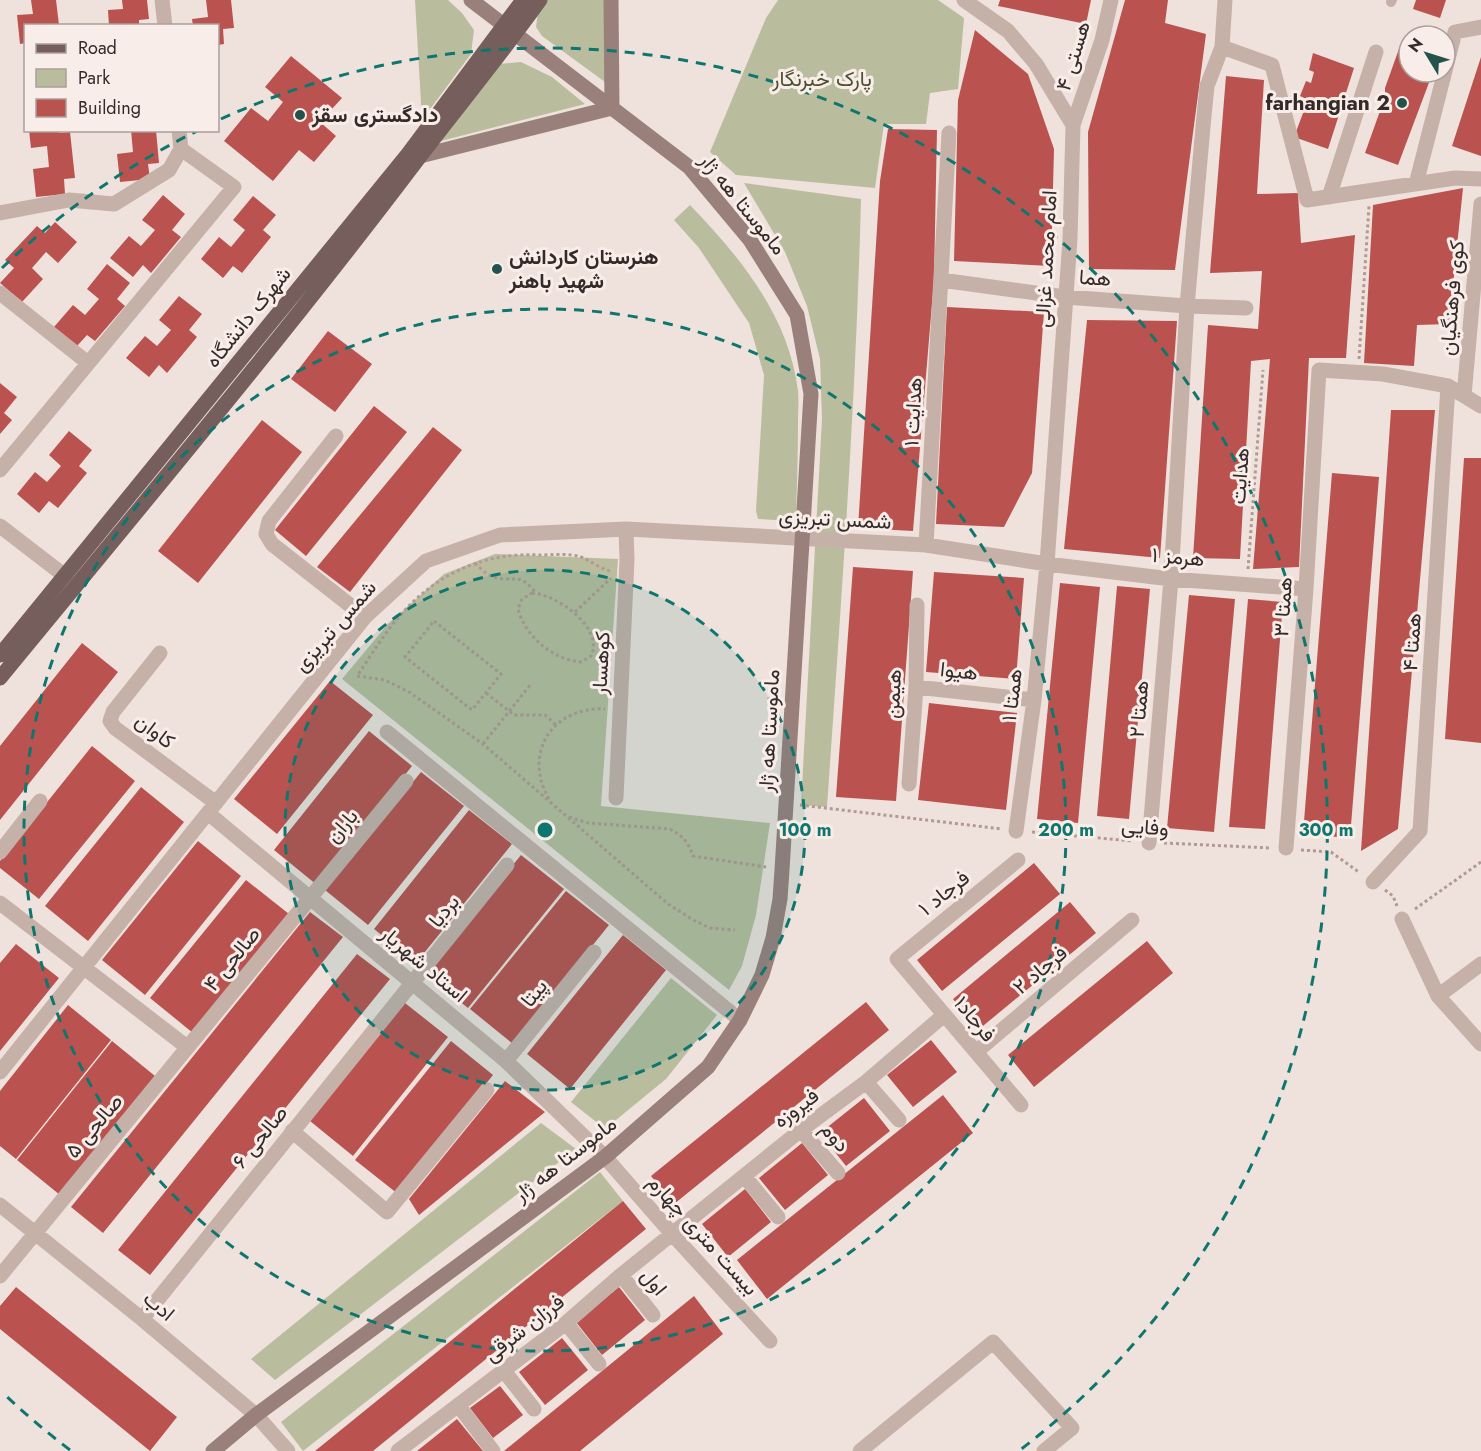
<svg xmlns="http://www.w3.org/2000/svg" width="1481" height="1451" viewBox="0 0 1481 1451" font-family="Jost,Vazirmatn,sans-serif">
<style>
.green{fill:#b9bd9e}
.building{fill:#ba5350}
.lines{fill:none;stroke-linecap:round;stroke-linejoin:round}
.path{stroke:#b29a94;stroke-width:3;stroke-dasharray:3 3;stroke-linecap:butt}
.lane{stroke:#c6b1a9;stroke-width:10}
.street{stroke:#c6b1a9;stroke-width:15}
.secondary{stroke:#9a807b;stroke-width:15}
.primary{stroke:#755e5b;stroke-width:15}
.ring{fill:none;stroke:#0f766e;stroke-width:3;stroke-dasharray:10 8}
.poi-dot{fill:#22524b;stroke:#f8ede8;stroke-width:2}
.labels{text-anchor:middle;stroke-width:6;stroke-linejoin:round;paint-order:stroke}
.street-label{font-size:21px;fill:#342a28;stroke:#f8ede8}
.park-label{font-size:21px;fill:#4b502f;stroke:#f8ede8}
.poi-label{font-size:21px;font-weight:bold;fill:#342a28;stroke:#f8ede8;text-anchor:start}
.centre{fill:#0f766e;stroke:#f8ede8;stroke-width:3}
.ring-label{font-size:18px;text-anchor:middle;font-weight:bold;fill:#0f766e;stroke:#f8ede8;stroke-width:6;stroke-linejoin:round;paint-order:stroke}
</style>
<rect width="100%" height="100%" fill="#efe2dc"/>
<!-- green -->
<path class="green" d="M415,0H448L462,13L474,30L471,54L422,120Z
M547,0H605V82L542,36L536,27L538,12Z
M778,0H938L964,18L958,89L930,93L926,124H884L875,188L736,175L710,152L766,18Z
M521,62L552,77L585,104L437,142L498,64Z
M744,183L861,199C856,402 841,604 827,807L801,805L822,419L820,359L807,306L785,252Z
M690,205C740,257 789,316 798,391C799,402 798,413 798,423C798,454 797,484 796,515L793,521L758,519L756,511L764,375L749,323L699,248L674,220Z
M495,554L618,559L601,806L770,823L756,915L742,966L729,990L342,679L387,625L444,574Z
M671,978L717,1015L666,1079L605,1129L571,1102Z
M541,1123L576,1149L275,1380L251,1359Z
M600,1172L623,1201L303,1451L281,1422Z"/>
<!-- building -->
<path class="building" d="M31,0H56L59,25L26,26V43L20,44L17,15L33,14Z
M122,0H147L149,19L139,20V26H109L108,10L123,9Z
M206,0H231L234,28L223,29L224,44L218,45V26H193L192,19L208,17Z
M1000,0H1091L1086,24L998,6Z
M1125,0H1168L1165,23L1206,34L1175,270L1089,269L1088,132Z
M1416,0H1446L1440,18L1413,9Z
M975,30L1028,74L1054,149L1051,266L954,261L958,100Z
M1400,46L1409,47V72H1433L1398,165L1365,153L1385,97V88Z
M1313,53L1354,68L1328,149L1294,137L1308,100L1300,96L1306,81L1311,83L1314,72L1309,70Z
M291,56L342,98L320,122L336,136L314,162L299,150L273,181L224,141L251,108L268,121L283,102L265,87Z
M1481,57V156L1452,146Z
M1226,76L1264,80L1257,194L1298,193L1301,243L1355,235L1346,358H1309L1299,567L1253,569L1270,359L1251,361L1240,559L1193,558L1208,325L1258,329L1262,271L1210,273Z
M888,129L937,130L934,280L913,531L858,528L880,181Z
M29,130H59V133L70,132L75,178L64,179L65,194L36,197L33,169L49,167L47,146L31,148Z
M131,130H156L159,163L148,164L150,179L120,182L117,154L133,152Z
M1463,188L1449,324L1417,325L1414,366L1364,363L1373,205Z
M163,195L185,214L172,230L181,237L151,273L143,265L133,277L110,258L129,236L141,246L155,230L142,220Z
M253,196L276,215L263,230L271,237L242,273L233,266L223,278L201,259L219,237L231,247L245,230L233,220Z
M55,222L77,242L58,263L46,252L32,268L43,279L22,302L0,283L14,268L5,260L37,226L45,233Z
M107,264L130,283L117,299L125,306L95,341L87,335L77,346L54,327L73,305L85,315L99,299L87,289Z
M179,296L202,314L189,330L197,337L167,373L159,365L149,377L126,358L145,336L157,346L171,330L159,320Z
M947,307L1044,312L1032,473L1004,527L936,524Z
M1087,320L1177,321L1160,558L1064,549Z
M328,331L372,364L335,412L291,379Z
M0,383L17,397L4,413L12,420L0,434Z
M374,406L407,432L306,556L275,530Z
M1391,410H1435L1398,829L1361,851Z
M262,420L302,452L198,583L158,551Z
M433,427L462,450L350,592L317,567Z
M69,431L92,450L79,466L87,473L58,508L49,501L39,513L17,494L35,472L47,482L61,466L49,455Z
M1464,458H1481V743L1445,739Z
M1332,473L1379,477L1350,838L1303,834Z
M853,567L913,571L896,801L836,797Z
M934,572L1024,578L1016,679L926,672Z
M1060,583L1100,587L1078,823L1037,819Z
M1117,586L1150,589L1129,819L1097,816Z
M1189,595L1235,599L1214,832L1167,828Z
M1248,599L1283,602L1265,829L1229,827Z
M82,643L118,672L0,820V746Z
M330,681L373,715L277,834L234,799Z
M929,703L1017,713L1006,810L918,800Z
M369,731L412,766L317,885L274,850Z
M92,746L135,781L39,899L0,868V861Z
M421,772L464,806L368,925L325,890Z
M141,787L184,822L88,941L45,906Z
M469,810L512,844L416,963L374,929Z
M198,841L241,876L145,995L102,960Z
M521,855L564,889L468,1008L425,974Z
M1034,863L1060,894L942,991L917,960Z
M246,880L289,914L193,1033L150,998Z
M566,891L609,925L513,1044L470,1009Z
M1070,902L1096,933L978,1030L953,999Z
M310,912L343,937L103,1233L71,1207Z
M623,935L666,970L570,1089L527,1054Z
M1147,941L1173,973L1034,1087L1008,1055Z
M16,944L59,978L0,1051V963Z
M357,954L390,979L150,1275L118,1250Z
M866,1002L889,1030L674,1204L651,1176Z
M405,1003L448,1037L353,1156L310,1121Z
M68,1005L111,1040L16,1159L0,1146V1091Z
M931,1040L957,1072L913,1107L887,1075Z
M112,1041L155,1076L60,1195L17,1160Z
M451,1041L493,1075L398,1194L355,1160Z
M505,1081L545,1112L419,1215L409,1199Z
M943,1095L973,1133L767,1299L737,1260Z
M864,1098L890,1131L846,1166L820,1133Z
M802,1143L828,1175L785,1210L759,1178Z
M745,1189L771,1222L728,1257L702,1224Z
M623,1201L646,1229L373,1451H315Z
M16,1287L177,1417L150,1451L0,1329V1306Z
M619,1287L645,1320L602,1355L576,1322Z
M694,1296L723,1334L580,1451H504Z
M562,1338L588,1370L545,1405L519,1372Z
M500,1386L523,1415L493,1438L470,1408Z
M457,1419L483,1451H417Z"/>
<g class="lines">
<!-- path -->
<path class="path" d="M1359,359L1369,206
M475,563C480,568 485,573 491,576C513,585 517,569 536,593
M1248,569L1263,370
M610,571C599,568 591,561 581,557C569,553 552,555 539,555C482,552 434,575 397,619C382,637 370,657 357,676L385,680L409,692L483,744L668,904L695,921L710,928L735,930
M532,593C557,594 605,629 591,656L581,662C553,660 525,636 518,609L522,599Z
M575,612L611,578
M434,621L501,674L472,710L405,657Z
M486,693L514,715H545L556,725
M483,744L531,684
M549,799C522,753 553,706 605,709
M800,805L1002,829
M569,817L588,823L670,829C682,835 689,843 693,856L766,867
M1032,832L1133,841
M1164,843L1271,848
M1301,850L1331,852L1360,873
M1385,890L1393,896L1397,906
M1415,909L1481,862"/>
<!-- lane -->
<path class="lane" d="M1391,2L1392,0"/>
<!-- street -->
<path class="street" d="M162,0L165,26
M964,0L1008,31L1036,64L1073,125L1070,239L1047,564L1034,700L1016,831
M1222,47L1272,65L1307,200L1455,178L1481,179
M1073,125L1102,40L1111,0
M179,130L181,149
M1416,184L1455,32L1481,27
M1329,197L1376,52
M0,213L69,200L114,204L169,170L181,149L234,187L0,470
M941,280L1065,297L1187,306L1246,308
M0,293L88,363
M1464,396L1481,204
M336,436L269,521L266,534L272,544L365,617
M0,526L65,576
M926,545L949,133
M160,653L113,712L110,721L115,728L216,803
M916,687L1034,700
M387,732L740,1020
M909,784L916,687L917,605
M616,798L627,560L626,529
M208,813L506,1061L605,1157L673,1235L770,1341
M1149,843L1171,579L1187,306L1204,116L1207,86L1222,47L1225,0
M1286,848L1306,589L1319,370L1383,374L1448,386L1481,406
M0,852L40,801
M1018,860L897,959L1021,1105
M1373,882L1420,831L1448,386
M0,903L187,1047
M1402,919L1438,996
M1481,964L1438,996L1481,1044
M976,1052L1132,920
M506,1061L594,952
M0,1072L365,617L426,561L500,535L626,529L926,545L1047,564L1171,579L1306,589
M866,1082L899,1120
M801,1130L838,1173
M292,1131L387,1212L487,1090
M744,1176L778,1217
M0,1205L142,1319L256,1415L288,1451
M621,1275L653,1315
M0,1276L406,781
M142,1319L507,865
M566,1323L599,1364
M504,1371L534,1409
M458,1405L493,1451
M398,1451L566,1323L621,1275L801,1130L866,1082L944,1015
M860,1451L993,1342L1072,1428L1044,1451"/>
<!-- secondary -->
<path class="secondary" d="M411,155L420,156L612,108L611,0
M213,1451L256,1415L605,1157L708,1067L740,1020L762,975L773,938L780,899L782,870L811,394L797,315L750,240L689,167L471,0"/>
<!-- primary -->
<path class="primary" d="M0,655L408,154L523,0
M0,678C142,505 286,334 421,155C461,103 502,53 540,0"/>
</g>
<!-- distance rings -->
<circle cx="545" cy="830" r="260" fill="#0f766e" fill-opacity=".12"/>
<g class="ring">
<circle cx="545" cy="830" r="260"/>
<circle cx="545" cy="830" r="521"/>
<path d="M70 1450A781 781 0 0 1 2 1392M2 268A781 781 0 0 1 197 131M221 119A781 781 0 0 1 1020 1450"/>
</g>
<!-- markers -->
<g class="poi-dot">
<circle cx="1402" cy="103" r="6"/>
<circle cx="300" cy="115" r="6"/>
<circle cx="497" cy="269" r="6"/>
</g>
<g class="labels">
<!-- street labels -->
<g class="street-label">
<text transform="translate(1073 56) rotate(-73)" y="7">هستی ۴</text>
<text transform="translate(743 204) rotate(51)" y="7">ماموستا هه ژار</text>
<text transform="translate(1046 259) rotate(-87)" y="7">امام محمد غزالی</text>
<text transform="translate(1095 278) rotate(4)" y="7">هما</text>
<text transform="translate(1452 298) rotate(-85)" y="7">کوی فرهنگیان</text>
<text transform="translate(248 317) rotate(-51)" y="7">شهرک دانشگاه</text>
<text transform="translate(913 412) rotate(-87)" y="7">هدایت ۱</text>
<text transform="translate(1240 476) rotate(-86)" y="7">هدایت</text>
<text transform="translate(835 519) rotate(3)" y="7">شمس تبریزی</text>
<text transform="translate(1178 557) rotate(5)" y="7">هرمز ۱</text>
<text transform="translate(1283 607) rotate(-86)" y="7">همتا ۳</text>
<text transform="translate(335 626) rotate(-49)" y="7">شمس تبریزی</text>
<text transform="translate(1412 642) rotate(-86)" y="7">همتا ۴</text>
<text transform="translate(601 663) rotate(-87)" y="7">کوهسار</text>
<text transform="translate(959 671) rotate(6)" y="7">هیوا</text>
<text transform="translate(893 694) rotate(-87)" y="7">هیمن</text>
<text transform="translate(1012 695) rotate(-83)" y="7">همتا ۱</text>
<text transform="translate(1139 709) rotate(-85)" y="7">همتا ۲</text>
<text transform="translate(155 731) rotate(37)" y="7">کاوان</text>
<text transform="translate(769 731) rotate(-87)" y="7">ماموستا هه ژار</text>
<text transform="translate(342 826) rotate(-50)" y="7">باران</text>
<text transform="translate(1145 827) rotate(4)" y="7">وفایی</text>
<text transform="translate(944 893) rotate(-39)" y="7">فرجاد ۱</text>
<text transform="translate(444 911) rotate(-51)" y="7">بردیا</text>
<text transform="translate(232 959) rotate(-51)" y="7">صالحی ۴</text>
<text transform="translate(424 964) rotate(40)" y="7">استاد شهریار</text>
<text transform="translate(1040 970) rotate(-40)" y="7">فرجاد ۲</text>
<text transform="translate(534 993) rotate(-51)" y="7">پیتا</text>
<text transform="translate(975 1019) rotate(50)" y="7">فرجاد۱</text>
<text transform="translate(796 1108) rotate(-37)" y="7">فیروزه</text>
<text transform="translate(94 1126) rotate(-50)" y="7">صالحی ۵</text>
<text transform="translate(260 1137) rotate(-51)" y="7">صالحی ۶</text>
<text transform="translate(835 1137) rotate(49)" y="7">دوم</text>
<text transform="translate(565 1159) rotate(-38)" y="7">ماموستا هه ژار</text>
<text transform="translate(703 1235) rotate(48)" y="7">بیست متری چهارم</text>
<text transform="translate(654 1282) rotate(51)" y="7">اول</text>
<text transform="translate(159 1306) rotate(40)" y="7">ادب</text>
<text transform="translate(524 1328) rotate(-38)" y="7">فرزان شرقی</text>
</g>
<!-- park labels -->
<g class="park-label">
<text x="822" y="86">پارک خبرنگار</text>
</g>
<!-- poi labels -->
<g class="poi-label">
<text x="1390" y="110" text-anchor="end">farhangian 2</text>
<text x="312" y="122">دادگستری سقز</text>
<text x="509" y="264">هنرستان کاردانش<tspan x="509" dy="24">شهید باهنر</tspan></text>
</g>
</g>
<circle cx="545" cy="830" r="9" class="centre"/>
<g class="ring-label">
<text x="805" y="836">100 m</text>
<text x="1066" y="836">200 m</text>
<text x="1326" y="836">300 m</text>
</g>
<!-- legend -->
<rect x="24" y="24" width="195" height="108" fill="#f8ede8" stroke="#aa9f9b" stroke-width="1.5"/>
<rect x="36" y="44" width="30" height="9" fill="#755e5b" stroke="#aa9f9b" stroke-width="1.5"/>
<text x="78" y="54" font-size="18" fill="#342a28">Road</text>
<rect x="36" y="69" width="30" height="18" fill="#b9bd9e" stroke="#aa9f9b" stroke-width="1.5"/>
<text x="78" y="84" font-size="18" fill="#342a28">Park</text>
<rect x="36" y="99" width="30" height="18" fill="#ba5350" stroke="#aa9f9b" stroke-width="1.5"/>
<text x="78" y="114" font-size="18" fill="#342a28">Building</text>
<!-- north arrow -->
<g transform="translate(1427 54) rotate(308)"><circle r="28" fill="#f8ede8" stroke="#aa9f9b" stroke-width="1.5"/>
<path d="M0-4.5L10 22L0 15L-10 22Z" fill="#22524b"/>
<text y="-9" font-size="16" font-weight="bold" text-anchor="middle" fill="#342a28">N</text>
</g>
</svg>
